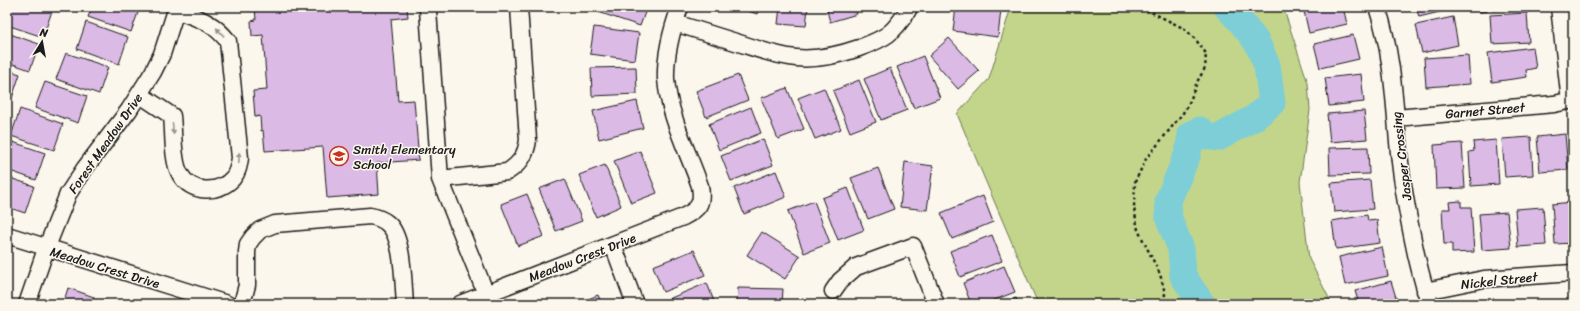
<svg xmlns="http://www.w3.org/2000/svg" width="1580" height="311" viewBox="0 0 1580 311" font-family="Sriracha,sans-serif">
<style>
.green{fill:#c2d58b;stroke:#6f7854}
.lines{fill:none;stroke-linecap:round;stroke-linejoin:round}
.river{stroke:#7dced7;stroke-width:27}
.building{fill:#dbbae6;stroke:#1c1c1c}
.minor-casing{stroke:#1c1c1c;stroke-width:19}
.path{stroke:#1c1c1c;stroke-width:2.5;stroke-dasharray:3 3;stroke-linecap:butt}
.minor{stroke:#fbf7ec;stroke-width:16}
.oneway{fill:#97948e}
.labels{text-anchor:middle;stroke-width:3;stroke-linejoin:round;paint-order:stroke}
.street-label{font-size:13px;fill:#1c1c1c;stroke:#fbf7ec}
.poi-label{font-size:13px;fill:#1c1c1c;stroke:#fbf7ec;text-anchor:start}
</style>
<rect width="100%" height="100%" fill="#fbf7ec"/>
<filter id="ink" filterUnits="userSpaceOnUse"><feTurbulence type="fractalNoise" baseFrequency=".025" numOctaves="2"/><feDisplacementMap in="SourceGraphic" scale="8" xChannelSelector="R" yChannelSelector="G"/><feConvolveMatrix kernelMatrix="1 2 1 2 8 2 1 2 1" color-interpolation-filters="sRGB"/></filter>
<g filter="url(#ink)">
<!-- green -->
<path class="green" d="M1011,7H1283L1308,83L1310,110L1300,182L1309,259L1332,304H1038L957,114L989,79Z"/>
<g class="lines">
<!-- river -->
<path class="river" d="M1202,304L1183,276L1181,249L1169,219L1168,201L1188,153L1191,134L1200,130L1205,136L1218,138L1254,118L1272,103L1267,65L1256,41L1241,22L1227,7"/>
</g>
<!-- building -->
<path class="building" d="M7,7H41L52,11L43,37L7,25Z
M92,7H140L131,32L88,17Z
M255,7L407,8L408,17L391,19L398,101L414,100L419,160L377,163L379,194L327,198L323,147L265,151L263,130L261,131L260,116L255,117L253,91L267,90L263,35L252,36L251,21L256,20Z
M600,7H647L640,26L598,12Z
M736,7H760L757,14Z
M780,7H808L806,26L778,24Z
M826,7H855L857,14L830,22Z
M956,7H982L1001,9L998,37L953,31Z
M1303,7H1343L1347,24L1309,33Z
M1416,7H1456V8L1419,17Z
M1479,7H1521L1480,12Z
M1527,13L1529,42L1492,44L1490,15Z
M1453,17L1458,45L1422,53L1416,25Z
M86,22L128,37L119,64L77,49Z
M594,27L639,33L635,60L590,54Z
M7,33L39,44L30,70L7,62Z
M1353,35L1359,59L1320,68L1314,44Z
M949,38L979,71L958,89L929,56Z
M1533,47L1536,68L1526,70L1527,77L1492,82L1488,53Z
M66,53L108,67L99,94L56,79Z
M1468,55L1470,84L1426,87L1424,58Z
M923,56L940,98L914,108L897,67Z
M636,67L637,94L592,96L591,68Z
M890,68L907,110L881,120L864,79Z
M7,70L20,74L11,101L7,100Z
M1361,74L1364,102L1329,106L1325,78Z
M738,75L748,100L706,117L696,91Z
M859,80L876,122L850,132L833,91Z
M45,82L87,96L78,123L35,108Z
M787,88L804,129L778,139L761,98Z
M824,88L841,129L815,139L798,98Z
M637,101L643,128L599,139L593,111Z
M751,107L761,133L719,150L709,124Z
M20,109L63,124L54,150L11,136Z
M1364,111L1367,139L1330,142L1327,114Z
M1565,134L1568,170L1540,172L1537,137Z
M1531,137L1533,175L1505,177L1502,139Z
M763,139L773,165L731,181L721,156Z
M7,140L45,153L36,180L7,170Z
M1496,140L1499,184L1471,186L1469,152L1474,151L1473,142Z
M1462,143L1465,188L1436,189L1434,145Z
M1368,147L1369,174L1330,175L1329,148Z
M640,151L657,193L631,203L614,161Z
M905,162L933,166L927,210L900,207Z
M605,165L621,206L596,217L579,175Z
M878,168L894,209L868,219L851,178Z
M776,171L786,197L744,214L734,188Z
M7,177L34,186L25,213L7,207Z
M565,179L582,221L556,231L539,189Z
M1370,180L1373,209L1334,212L1331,183Z
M848,188L864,230L838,240L822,198Z
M527,194L544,236L518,246L501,204Z
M983,196L993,222L952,239L941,213Z
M814,201L830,243L804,253L788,211Z
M1461,201V207H1471L1474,252L1452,253V244H1444L1442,209H1450L1449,202Z
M1573,202V243L1555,244L1552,204Z
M1543,207L1546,245L1518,247L1515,209Z
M1507,212L1511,248L1482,250L1479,214Z
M1367,215L1368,221L1377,220L1380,243L1336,249L1332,221Z
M762,232L800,256L785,279L747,255Z
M992,235L1002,261L960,277L950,251Z
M1382,247L1388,276L1345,285L1339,257Z
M694,250L705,275L663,292L653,266Z
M1004,266L1015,292L984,304H971L963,283Z
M1391,281L1398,304H1359L1355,291Z
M707,283L715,304H667L666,300Z
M68,288L94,297L92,304H63Z
M738,288L783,289L782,304H737Z
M598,295L602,304H576Z
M1016,298L1018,304H1001Z
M905,299L907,304H894Z
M104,300L115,304H103Z"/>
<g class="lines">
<!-- minor casing -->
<g class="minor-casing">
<path id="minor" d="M429,7L428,10L440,179L486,294
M1377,7C1392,51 1394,97 1398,142C1401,180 1408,217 1416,254C1420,271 1424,288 1430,304
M1559,7L1570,101
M675,23C698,30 720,37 742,44C760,50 777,56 796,58C817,60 839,55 859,48C886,38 893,34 908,10
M139,94L172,116C174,133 172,160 180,174C191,194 219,194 233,178C238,172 239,165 240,158L228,41C212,21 199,19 176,10
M1396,118L1554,104L1573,100
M440,179L507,172C520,164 526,155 528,140L519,7
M7,235L227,304
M613,245L635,304
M833,291L840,281L856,267L913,246L936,304
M1425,291L1484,279L1573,273
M27,304L46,249L68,194L85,168L129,110L153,72L162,54L177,7
M242,304L247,285V252L248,244L253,237L260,230L275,224L370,216C376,217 382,219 387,223C404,236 403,284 405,304
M460,304L683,217C699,209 703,204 700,186C688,151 669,117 666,79C665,55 672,29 680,7"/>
</g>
<!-- path -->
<path class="path" d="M1141,7L1185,29L1196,40L1205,52L1206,61L1204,70L1197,82L1190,101L1183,113L1146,159L1135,182L1134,208L1138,230L1160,274L1165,293L1164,304"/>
<!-- minor -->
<use href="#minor" class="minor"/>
</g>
<!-- one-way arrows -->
<defs><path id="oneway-solid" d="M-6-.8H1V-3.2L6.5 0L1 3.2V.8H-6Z"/></defs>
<g class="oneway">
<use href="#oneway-solid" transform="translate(220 32) rotate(-133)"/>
<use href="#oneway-solid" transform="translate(173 129) rotate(85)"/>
<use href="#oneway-solid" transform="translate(239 158) rotate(-88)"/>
</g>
</g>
<!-- icons -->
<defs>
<g id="school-ring" transform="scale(1)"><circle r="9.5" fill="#fbf7ec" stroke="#c8321e" stroke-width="1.5"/><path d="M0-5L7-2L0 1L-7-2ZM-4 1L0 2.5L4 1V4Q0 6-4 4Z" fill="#c8321e"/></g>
</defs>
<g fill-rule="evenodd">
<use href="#school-ring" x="339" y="156"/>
</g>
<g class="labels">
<!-- street labels -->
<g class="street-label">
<text transform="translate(1485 110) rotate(-5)" y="5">Garnet Street</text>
<text transform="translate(105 143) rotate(-55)" y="5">Forest Meadow Drive</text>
<text transform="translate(1401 156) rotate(-97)" y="5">Jasper Crossing</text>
<text transform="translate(582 257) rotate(-21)" y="5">Meadow Crest Drive</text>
<text transform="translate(105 267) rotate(17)" y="5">Meadow Crest Drive</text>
<text transform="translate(1499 280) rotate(-6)" y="5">Nickel Street</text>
</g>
<!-- poi labels -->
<g class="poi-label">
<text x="353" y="154">Smith Elementary<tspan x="353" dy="15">School</tspan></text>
</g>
</g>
<!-- margin -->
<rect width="1580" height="311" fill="none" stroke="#fbf7ec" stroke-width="24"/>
<rect x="12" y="12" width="1556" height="287" fill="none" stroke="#1c1c1c" stroke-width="1.5" filter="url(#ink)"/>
<!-- north arrow -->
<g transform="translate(42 42) rotate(11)" stroke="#fbf7ec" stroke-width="3" paint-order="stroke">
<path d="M0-3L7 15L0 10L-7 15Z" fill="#1c1c1c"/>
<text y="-6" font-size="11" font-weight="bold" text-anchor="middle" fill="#1c1c1c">N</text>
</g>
</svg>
